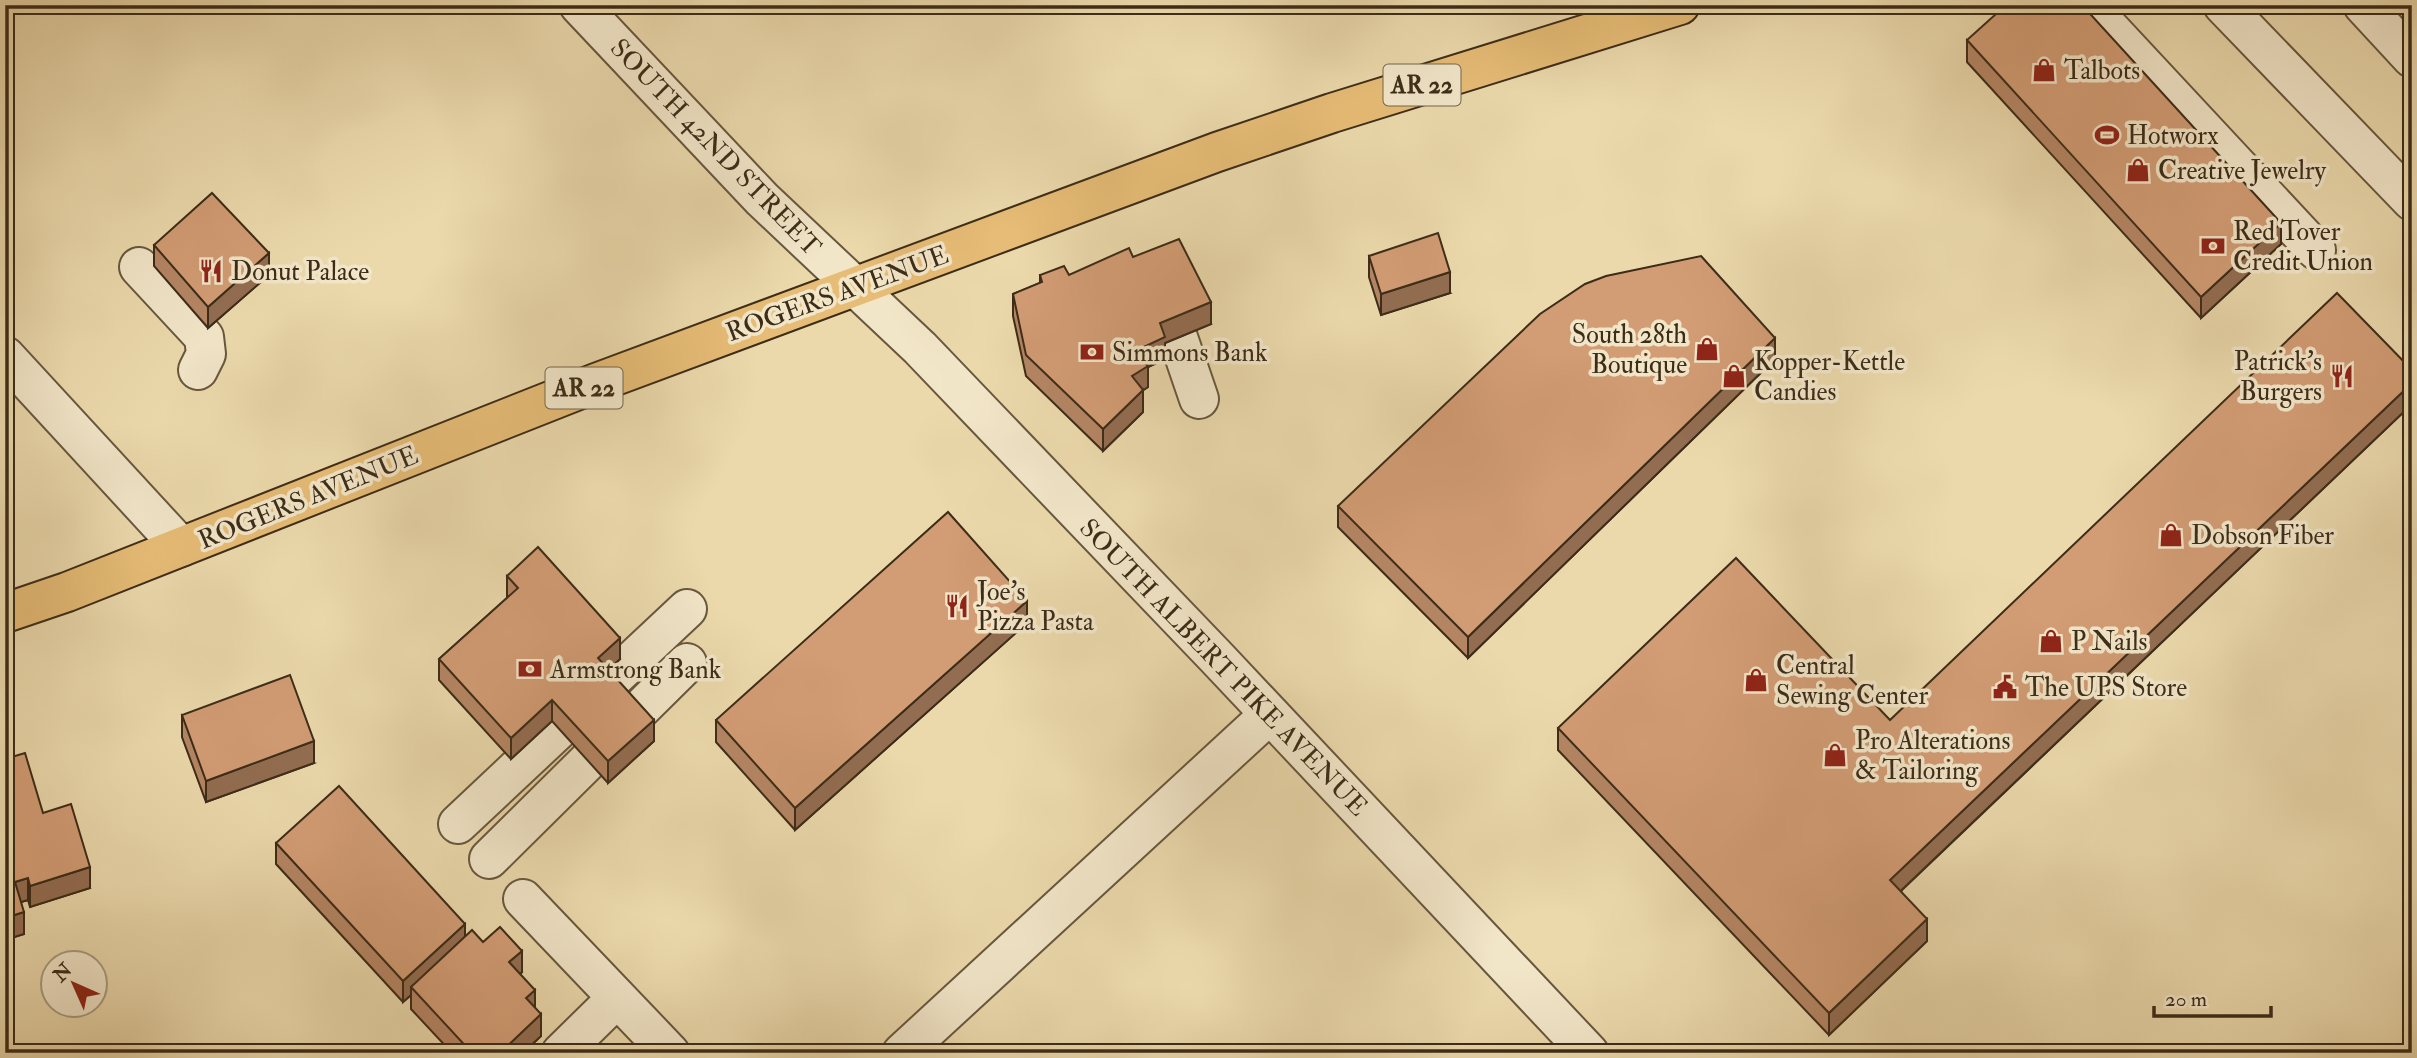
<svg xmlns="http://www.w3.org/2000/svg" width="2417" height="1058" viewBox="0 0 2417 1058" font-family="'IM FELL Double Pica',serif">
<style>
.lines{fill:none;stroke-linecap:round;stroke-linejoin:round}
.minor-casing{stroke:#68573d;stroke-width:42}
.major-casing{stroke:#3c2c18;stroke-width:42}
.minor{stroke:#f2e6c9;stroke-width:38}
.major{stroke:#e6bc76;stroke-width:38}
.wall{fill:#b58664;stroke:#3c2c18;stroke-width:2}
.shaded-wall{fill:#936d51;stroke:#3c2c18;stroke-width:2}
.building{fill:#d29c74;stroke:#3c2c18;stroke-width:2}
.labels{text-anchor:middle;stroke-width:7;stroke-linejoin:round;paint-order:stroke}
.shield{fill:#f2e6c9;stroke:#73644d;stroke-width:2}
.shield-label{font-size:24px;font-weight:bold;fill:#3c2c18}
.poi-label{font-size:26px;fill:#3c2c18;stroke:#f2e6c9;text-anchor:start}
.street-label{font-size:26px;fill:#3c2c18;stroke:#f2e6c9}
</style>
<rect width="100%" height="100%" fill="#ebd9ac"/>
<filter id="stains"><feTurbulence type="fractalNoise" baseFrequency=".00286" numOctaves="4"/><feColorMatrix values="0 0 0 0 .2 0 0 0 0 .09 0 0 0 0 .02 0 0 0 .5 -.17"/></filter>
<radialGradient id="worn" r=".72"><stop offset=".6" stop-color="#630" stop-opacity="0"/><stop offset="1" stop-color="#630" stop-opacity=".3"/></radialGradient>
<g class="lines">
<!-- minor casing -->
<g class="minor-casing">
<path id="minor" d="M579,5L762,199L920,348L1218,659L1589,1053
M2223,5L2412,201
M2363,5L2412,58
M2097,15L2316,250
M139,267L204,337L206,354L198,370
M1161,288L1199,399
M5,356L181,547
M458,824L687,609
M489,859L687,663
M523,899L670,1053
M561,1053L617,998
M902,1053L1270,714"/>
</g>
<!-- major casing -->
<g class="major-casing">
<path id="major" d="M5,613L67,592L596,383L1217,152L1332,113L1680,5"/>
</g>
<!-- minor -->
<use href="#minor" class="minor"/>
<!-- major -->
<use href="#major" class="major"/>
</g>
<!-- wall -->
<path class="wall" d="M1967,40L2281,244L2201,318L1967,62Z
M154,245L269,275L208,328L154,266Z
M1369,256L1450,293L1381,315L1369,277Z
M1133,257L1211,324L1165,343V359L1148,367V387L1143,390V412L1103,451L1026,376L1013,316V294L1040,283V275H1069Z
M1775,359L1468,658L1338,527V506Z
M2412,370V404L1901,891L1927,941L1829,1035L1558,750V728L1890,720Z
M507,576L620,659L609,670L654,741L608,783L552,721L511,759L439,680V659L507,598Z
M1027,623L795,830L716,742V720Z
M182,715L314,763L206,802L182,737Z
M5,759L43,813L90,888L30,907L28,900L21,902L24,934L5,940Z
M276,843L465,936L483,942L522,972L520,974L535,1008L541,1036L523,1053H452L411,1009V995L403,1002L276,864Z"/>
<!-- shaded-wall -->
<path class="shaded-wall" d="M2281,223V244L2201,318V297Z
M269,253V275L208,328V307Z
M1450,272V293L1381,315V294Z
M1211,302V324L1165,343V359L1148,367V387L1132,398L1133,352L1160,323Z
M1775,338V359L1468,658V637Z
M2412,383V404L1890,901V880Z
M1143,390V412L1103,451V429Z
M1027,601V623L795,830V808Z
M620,638V659L598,679V658Z
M552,700V721L511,759V738Z
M654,720V741L608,783V761Z
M314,741V763L206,802V781Z
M90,867V888L30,907V886Z
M28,878V900L15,904V882Z
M24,912V934L5,940V918Z
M1927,919V941L1829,1035V1013Z
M465,924V945L411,987V995L403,1002V981Z
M522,951V972L509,984V962Z
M535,990V1012L526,998Z
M541,1014V1036L523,1053H500Z"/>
<!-- building -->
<path class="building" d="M2006,5H2082L2281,223L2201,297L1967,40Z
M212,193L269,253L208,307L154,245Z
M1438,233L1450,272L1381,294L1369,256Z
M1179,239L1211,302L1160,323L1165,337L1133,352L1148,366L1132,376L1143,390L1103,429L1026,355L1013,294L1042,282L1040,275L1064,266L1069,275L1129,248L1133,257Z
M1701,256L1775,338L1468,637L1338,506L1540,314L1585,284L1606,276Z
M2337,293L2412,370V383L1890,880L1927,919L1829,1013L1558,728L1736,558L1890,720Z
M948,512L1027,601L795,808L716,720Z
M538,547L620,638L598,658L654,720L608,761L552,700L511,738L439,659L518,588L507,576Z
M290,675L314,741L206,781L182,715Z
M25,753L43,813L71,804L90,867L30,886L28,878L15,882L24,912L5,918V824L12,822L5,802V759Z
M339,786L465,924L403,981L276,843Z
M500,927L522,951L509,962L535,990L526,998L541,1014L500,1053H472L411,987L472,930L483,942Z"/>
<!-- icons -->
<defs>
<g id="shop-bare" transform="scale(1.89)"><path d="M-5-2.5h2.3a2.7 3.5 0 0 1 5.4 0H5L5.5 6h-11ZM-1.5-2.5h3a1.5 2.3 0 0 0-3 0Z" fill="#8f2418" stroke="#f2e6c9" stroke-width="2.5" paint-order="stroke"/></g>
<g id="stadium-bare" transform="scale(1.89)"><path d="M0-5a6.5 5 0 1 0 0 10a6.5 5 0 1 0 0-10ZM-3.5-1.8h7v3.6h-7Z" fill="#8f2418" stroke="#f2e6c9" stroke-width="2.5" paint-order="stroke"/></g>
<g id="bank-bare" transform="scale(1.89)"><path d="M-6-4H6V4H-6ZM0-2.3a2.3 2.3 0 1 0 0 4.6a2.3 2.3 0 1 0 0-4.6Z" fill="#8f2418" stroke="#f2e6c9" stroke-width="2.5" paint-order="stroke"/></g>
<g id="restaurant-bare" transform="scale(1.89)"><path d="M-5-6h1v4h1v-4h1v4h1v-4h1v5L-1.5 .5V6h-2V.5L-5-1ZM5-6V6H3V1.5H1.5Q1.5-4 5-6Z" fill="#8f2418" stroke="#f2e6c9" stroke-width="2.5" paint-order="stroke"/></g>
<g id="civic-bare" transform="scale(1.89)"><path d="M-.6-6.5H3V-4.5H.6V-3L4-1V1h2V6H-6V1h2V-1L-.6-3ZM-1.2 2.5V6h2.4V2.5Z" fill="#8f2418" stroke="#f2e6c9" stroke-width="2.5" paint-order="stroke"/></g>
</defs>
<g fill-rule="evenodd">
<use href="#shop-bare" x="2044" y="70"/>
<use href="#stadium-bare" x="2107" y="135"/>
<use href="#shop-bare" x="2138" y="170"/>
<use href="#bank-bare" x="2213" y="246"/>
<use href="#restaurant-bare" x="211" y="271"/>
<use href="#shop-bare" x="1707" y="349"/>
<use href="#bank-bare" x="1092" y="352"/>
<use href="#shop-bare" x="1734" y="376"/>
<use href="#restaurant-bare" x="2342" y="376"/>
<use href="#shop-bare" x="2171" y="535"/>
<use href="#restaurant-bare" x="957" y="606"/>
<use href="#shop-bare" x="2051" y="641"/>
<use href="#bank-bare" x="530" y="669"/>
<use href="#shop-bare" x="1756" y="680"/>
<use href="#civic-bare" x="2005" y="687"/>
<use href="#shop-bare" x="1835" y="755"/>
</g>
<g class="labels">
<!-- shield labels -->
<g class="shield">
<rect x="1383.5" y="64.5" width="77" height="41" rx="5"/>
<rect x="545.5" y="367.5" width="77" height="41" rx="5"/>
</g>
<g class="shield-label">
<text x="1422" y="93">AR 22</text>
<text x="584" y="396">AR 22</text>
</g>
<!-- poi labels -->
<g class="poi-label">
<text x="2064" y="79">Talbots</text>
<text x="2127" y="144">Hotworx</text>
<text x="2158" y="179">Creative Jewelry</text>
<text x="2233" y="240">Red Tover<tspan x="2233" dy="30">Credit Union</tspan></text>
<text x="231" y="280">Donut Palace</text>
<text x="1687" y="343" text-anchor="end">South 28th<tspan x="1687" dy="30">Boutique</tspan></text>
<text x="1112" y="361">Simmons Bank</text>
<text x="1754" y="370">Kopper-Kettle<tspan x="1754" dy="30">Candies</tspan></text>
<text x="2322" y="370" text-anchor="end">Patrick's<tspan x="2322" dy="30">Burgers</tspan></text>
<text x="2191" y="544">Dobson Fiber</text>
<text x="977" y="600">Joe's<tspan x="977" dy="30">Pizza Pasta</tspan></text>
<text x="2071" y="650">P Nails</text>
<text x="1776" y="674">Central<tspan x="1776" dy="30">Sewing Center</tspan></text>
<text x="550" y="678">Armstrong Bank</text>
<text x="2025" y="696">The UPS Store</text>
<text x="1855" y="749">Pro Alterations<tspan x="1855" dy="30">&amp; Tailoring</tspan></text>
</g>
<!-- street labels -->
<g class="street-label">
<text transform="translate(716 147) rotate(46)" y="9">SOUTH 42ND STREET</text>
<text transform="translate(837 293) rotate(-20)" y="9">ROGERS AVENUE</text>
<text transform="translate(308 497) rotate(-22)" y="9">ROGERS AVENUE</text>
<text transform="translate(1224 667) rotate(46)" y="9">SOUTH ALBERT PIKE AVENUE</text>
</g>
</g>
<!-- margin -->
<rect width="2417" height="1058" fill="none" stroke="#ebd9ac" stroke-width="28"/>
<rect x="7" y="7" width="2403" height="1044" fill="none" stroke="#3c2c18" stroke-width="3.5"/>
<rect x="14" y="14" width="2389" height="1030" fill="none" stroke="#3c2c18" stroke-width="2"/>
<!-- north arrow -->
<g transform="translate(74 984) rotate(315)"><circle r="33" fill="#f2e6c9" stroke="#a99c82" stroke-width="2"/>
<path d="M0-5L12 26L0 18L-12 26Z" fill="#8f2418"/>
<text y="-10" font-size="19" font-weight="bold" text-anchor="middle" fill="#3c2c18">N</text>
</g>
<!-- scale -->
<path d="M2154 1006v10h117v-10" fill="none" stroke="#3c2c18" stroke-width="3.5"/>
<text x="2165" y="1006" font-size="21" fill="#3c2c18" stroke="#f2e6c9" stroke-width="5" paint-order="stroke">20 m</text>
<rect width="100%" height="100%" filter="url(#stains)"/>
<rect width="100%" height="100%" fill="url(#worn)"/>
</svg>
